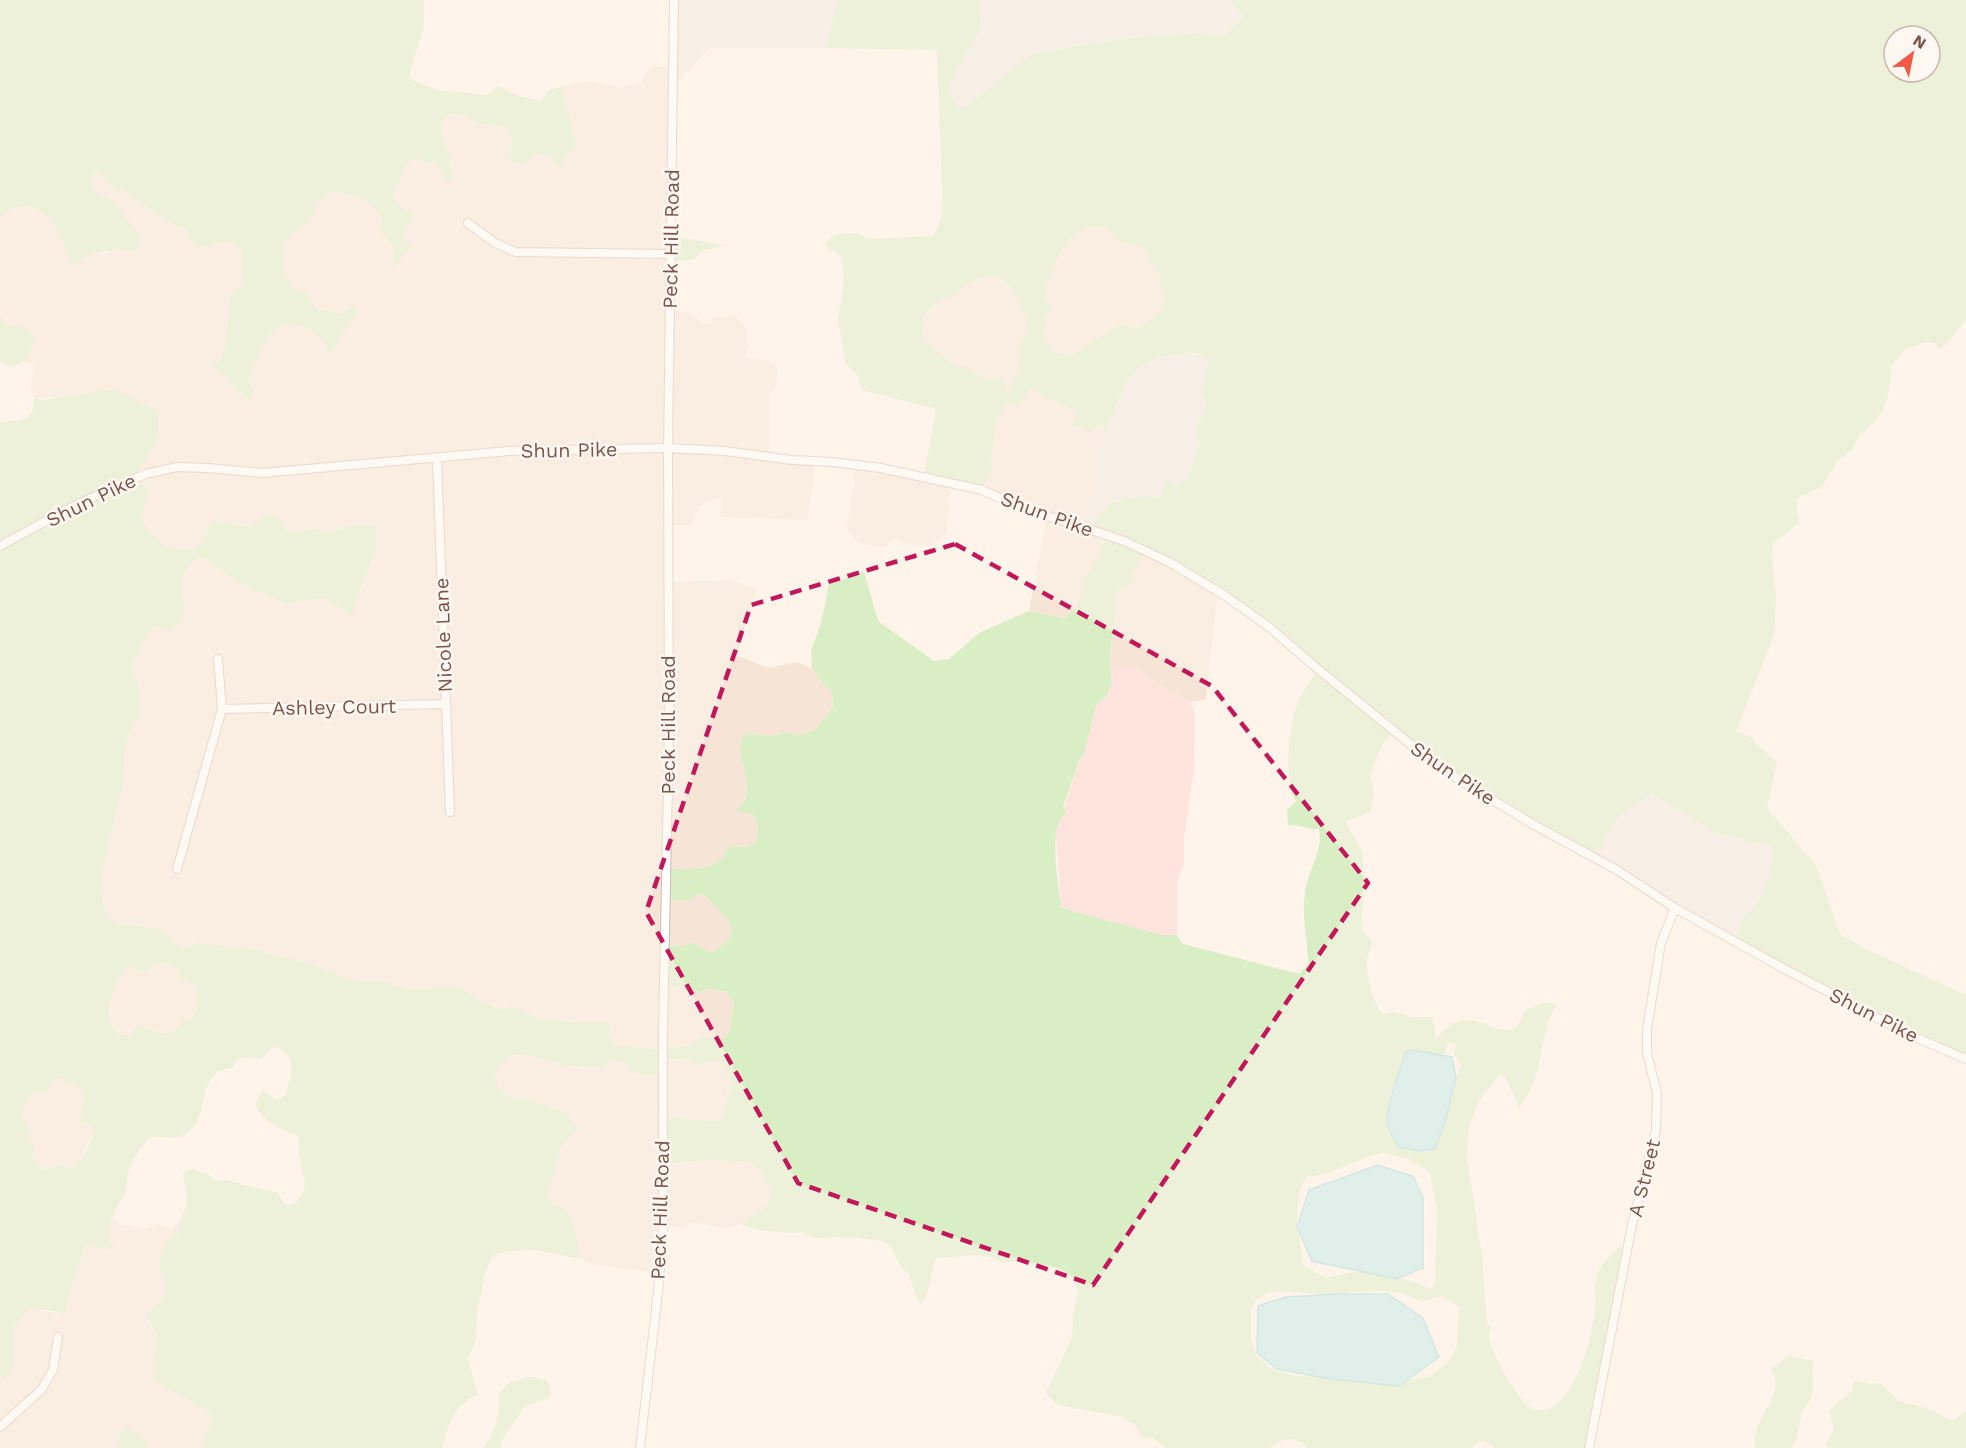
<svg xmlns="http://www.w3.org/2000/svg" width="1966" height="1448" viewBox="0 0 1966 1448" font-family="'Work Sans',sans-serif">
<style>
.residential{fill:#f6e5d7}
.commercial{fill:#ffe4dd}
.industrial{fill:#efe7e3}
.green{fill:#daeec6;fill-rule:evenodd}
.water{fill:#bce8ea;stroke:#a1dadd;stroke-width:1.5}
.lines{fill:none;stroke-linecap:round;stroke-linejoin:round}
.minor-casing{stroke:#d2baae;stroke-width:10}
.minor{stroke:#fff;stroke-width:8}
.marked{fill:none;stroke:#c2185b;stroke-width:4.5;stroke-dasharray:12 8;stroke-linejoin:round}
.labels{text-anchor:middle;stroke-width:5;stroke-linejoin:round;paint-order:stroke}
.street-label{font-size:20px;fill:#7c564a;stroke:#fff8f2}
</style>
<rect width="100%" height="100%" fill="#fef4ea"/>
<!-- residential -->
<path class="residential" d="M652,66L673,68L671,311L691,313L703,324H711L715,318L734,315L742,323L746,330L748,344L745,358L770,361L777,368L776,386L769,393V456L814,464V485L811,493L808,519L805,520L721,517V496L699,506L691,525H669L671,582L729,580L756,589L736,655L769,668L797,662L812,668L821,682L832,692L833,707L815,730L800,735L784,733L771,736L746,733L741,751L747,780L746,795L737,812H746L755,816L758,824V836L755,843L747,847L728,846L723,859L713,866L695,869H669L697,894L705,895L728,920L733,930L729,939L715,952L707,951L692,943L684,946H667L666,986L687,987L700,993L708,989L726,992L734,1003L730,1031L724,1038L702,1037L687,1046L646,1049L617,1046L608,1035V1023H578L539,1018L511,1005L504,1010L481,1003L475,996L461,988L448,987L409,990L383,981H357L304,962L249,948L192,943L185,948L172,942L156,928L117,924L109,917L104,907L101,877L123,782L125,747L132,724L141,711L139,692L132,667L147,634L154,627L172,629L181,620L185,609L182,597L181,577L190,565L198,558H205L235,580L286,604L312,599H325L351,615L364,582L374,561L377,544L350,526L331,531L310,528L293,533L283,528L252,527L212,521L204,541L191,550L165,547L151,533L142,520L145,503L150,490L134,478L147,456L159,412L135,399L33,398L31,385L34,367L25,361L36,341L30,332L6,325L0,315V217L13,208L31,206L51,218L74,266L87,256L97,253L106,254L119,247L134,250L117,206L112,200L97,194L90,181L95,171L105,177L117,190H122L175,226L188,229L189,235L203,247L213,243L231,241L243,251L242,265L243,284L230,298L226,344L220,361L212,366L223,374L248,401L252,367L259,357L260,350L272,332L284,324L310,328L320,335L328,347L342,313L322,310L316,307L306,293L295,290L285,275L283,260L285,240L300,227L309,223L319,200L332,191L350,194L373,204L383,218L386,236L395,249L392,267L398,261L409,211L397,205L393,198L394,189L401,182L400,176L403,168L416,158L429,163L437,162L443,178L451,181V153L442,138L440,123L449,114L463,113L481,125L502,126L508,129L512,136L509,161L527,160L537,154L551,158L556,165L576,143L563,93L565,86L581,82H594L619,88L641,83Z
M1087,226L1108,228L1119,241L1142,248L1160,276L1159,283L1165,294L1160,313L1137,329L1120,325L1072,355L1054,352L1043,337L1046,319L1052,307L1045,296L1049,278L1066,241Z
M989,277L1003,279L1016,294L1027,318L1024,339L1017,351L1018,371L1006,395L996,379L981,377L967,367H958L929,346L921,334L923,319L936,304L973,280Z
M1030,389L1077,412L1072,426L1107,428L1099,447L1102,463L1099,483L1087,507L1106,536L1101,552L1090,572L1082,579L1081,597L1077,610L1063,618L1033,613L1029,610L1048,516L982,489L992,471L990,456L997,418L1008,403Z
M856,465L952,484L948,501L950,508L946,533L931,546L903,543L894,538L883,547L861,544L855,540L847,528Z
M1146,551L1218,591L1206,699L1190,702L1159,685L1134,667L1109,668L1117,593Z
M155,963L171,964L196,986L197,1012L175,1032L167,1033L145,1029L122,1035L112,1027L108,1019L114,992L121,975L127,969L134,968L147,972Z
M528,1053L556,1063L582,1069L589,1065L601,1068L609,1061L620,1062L630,1065L686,1059L698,1065L709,1061H720L728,1067L732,1085L727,1093L726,1113L718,1121L666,1118L665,1164L688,1163L703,1159L749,1162L762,1174L770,1185L771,1197L761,1214L732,1227L722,1228L706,1224L690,1223L682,1227H663L659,1273L592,1265L580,1259L576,1235L567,1209L553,1205L548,1197L561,1147L579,1128L568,1120V1113L556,1111L552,1107L537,1104L527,1099L505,1095L497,1086L494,1077L499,1065L504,1059Z
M55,1079L67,1080L81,1086L84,1091V1110L79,1120L91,1124L94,1132L79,1162L73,1166L68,1168L57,1165L52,1169H43L32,1159L27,1136L22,1121L21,1112L27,1099L34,1091H38Z
M184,1211L177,1235L171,1238L160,1260L159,1269L166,1279L162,1301L156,1309L147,1313L149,1324L157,1335L153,1378L208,1411L212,1419L201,1448H149L145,1439L125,1428L120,1434L118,1442L121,1448H0V1376L5,1378L13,1359V1327L23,1314L29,1308L64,1315L72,1283L87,1245L111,1250L115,1248L108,1240V1235L113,1217L121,1225H130L142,1230L159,1224L170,1229L179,1222Z"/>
<!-- commercial -->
<path class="commercial" d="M1111,667H1134L1159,685L1190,702L1195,713L1194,769L1184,837V864L1177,881V935H1163L1071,911L1061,907L1056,834L1080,758L1084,755L1096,705L1107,695L1112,683Z"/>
<!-- industrial -->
<path class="industrial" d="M675,0H838L828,40L823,48H709L675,85Z
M979,0H1231L1244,18L1224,35L1195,33L1154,35L1062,48L1028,56L970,104L956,108L949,84L981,29Z
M1177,353L1201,354L1209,361L1207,405L1195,432L1201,439L1188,478L1157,498L1144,495L1141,499L1120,504L1094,530L1081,525L1087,507L1099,483L1102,463L1099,447L1121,392L1136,369L1151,361Z
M1652,793L1714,831L1769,846L1774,852L1769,878L1762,895L1755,907L1744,917L1734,939L1594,856L1620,815Z"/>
<!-- green -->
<path class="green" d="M0,0H424V26L408,79L439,90L487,95L498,86L516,95L540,101L549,90L565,86L563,93L576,144L561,165H556L551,158L537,154L527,160L525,164L509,161C511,148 518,128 499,126C493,125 485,126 480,124C463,117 471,112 449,114L440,124L442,138L451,153L450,168L453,177L451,182L443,178L437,162L429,163L416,158C407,165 399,169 401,182L394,189L393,198C398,207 407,209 414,216L404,230V238L412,246L392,269L395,249L386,236L380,233L383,218C369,197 356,195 332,191L319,200L309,223L300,227L285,240L283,260L285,275L295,290L306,293L315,307L322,310L342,313L354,306L358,310L330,354L327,352L328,347C314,327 307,327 284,324L272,332L260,350L259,357L252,367L249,382L254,389L251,403L223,374L211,366L220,361L226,344L230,298L243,284L242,265L243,251L232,241L213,243L203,248L189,241L187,229L175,226L122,190H117L105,177L95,172L91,181L97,194L112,200L138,233V248L136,252L119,248C108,253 103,251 93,254C86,256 80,261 74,266L51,218L31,206L13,208L0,217Z
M838,0H979L981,29L949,84L956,108L970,104L1028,56L1062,48L1154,35L1195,33L1224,35L1244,18L1231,0H1966V319L1948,343L1940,349L1936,346L1937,344L1929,342L1916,345L1903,351L1892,366L1887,402L1876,420L1859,435L1852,450L1837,461L1822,487L1803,495L1797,500V512L1800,523L1773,543L1772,561L1776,594L1775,633L1736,731L1753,738L1754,742L1777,762L1767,808L1816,865L1840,934L1866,949L1966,995V1058L1923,1039L1734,939L1744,917L1755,907L1762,895L1769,878L1774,851L1769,846L1714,832L1652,793L1620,815L1594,856L1441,768L1394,733L1385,741L1378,754L1370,776L1374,791L1371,811L1347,821C1350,837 1359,840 1361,851C1367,877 1362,903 1361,929L1373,942C1371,948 1367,955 1367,961C1366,979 1373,1000 1382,1014L1395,1012L1411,1017H1432L1436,1038C1442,1033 1448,1025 1455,1023C1479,1013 1493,1035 1515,1029L1527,1009L1546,1002L1557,1004C1537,1037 1545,1079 1518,1109V1104L1505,1077L1500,1074L1479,1101L1469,1127L1467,1155L1482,1257L1487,1324L1491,1327C1490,1330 1489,1333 1489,1336C1489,1350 1519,1404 1533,1409C1539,1412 1549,1409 1555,1406C1578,1388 1594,1335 1595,1306C1596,1300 1594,1294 1595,1287C1596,1270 1608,1256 1621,1246L1622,1273L1589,1448H1495L1485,1441L1477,1442L1471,1448H1308C1298,1436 1281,1437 1270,1448H1166L1153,1438L1141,1437L1136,1426L1122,1417L1057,1405L1046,1393L1072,1337L1073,1313L1078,1292L1074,1279L1065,1271L1047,1265L1018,1261L1004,1263L990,1257L975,1255L936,1258C929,1274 931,1292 921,1304L917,1299L909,1275L899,1263L891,1247L882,1241L850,1237L815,1238L802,1232L793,1233L757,1230L742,1225V1222C762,1213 780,1201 765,1178C761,1173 754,1164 748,1162C744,1161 738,1161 734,1161C710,1159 688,1162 665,1164L666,1118L718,1121C731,1107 722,1101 732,1085L728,1067C717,1060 710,1061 698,1065L686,1059L665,1060L661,1076L634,1073C628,1062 621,1062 609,1061L601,1068C589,1065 581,1068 569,1066C539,1060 510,1038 494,1077C496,1084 498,1089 503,1093C511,1099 519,1097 527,1099C542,1103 554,1110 569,1113V1120L579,1128L561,1147L548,1197L553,1205L567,1209L576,1235L580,1259L535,1250L508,1251L496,1254L491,1259L485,1273L477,1312L476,1341L468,1359L478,1394C451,1408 451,1421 442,1448H201L212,1419L208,1411L152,1378L157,1335L146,1316V1313C164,1305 163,1296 166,1279L159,1269L160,1260L169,1238L177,1235L187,1201L183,1174L193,1168L200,1172L207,1173L215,1181L225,1180L278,1193L284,1203L293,1205C311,1188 304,1181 300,1160C298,1152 300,1144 297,1135C279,1129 264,1122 255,1104L263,1091L277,1100L286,1095C290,1070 301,1061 275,1046L261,1059L239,1058L232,1068C194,1070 213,1117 185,1134C174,1141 160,1136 149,1137L133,1160L128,1173L127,1189L112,1217L108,1240L116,1248L112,1250L86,1245L72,1283L64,1315L57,1312L30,1308L13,1327V1365L5,1379L0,1376V422L22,420L30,416L28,413L31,414L34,406L33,398L44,400L109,390L124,393L159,412V436L135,478L150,490L145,503L142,520L151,533L165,547L191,550L204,541L212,521L251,527L268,513L278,517L283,528L293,533L310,528L331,531L350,526H375C380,550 372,562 363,583C359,593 356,604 352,615L325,599H312L286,604L235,580L205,558H198L190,565L181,577L182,597L185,609L181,620L172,629L154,627C146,635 136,656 132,667L139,692L141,711L132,724L125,747L123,782L101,877L104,907L109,917L117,924L156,928L168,936L172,942L185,948L196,943L249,948L304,962L357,981H383L409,990L448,987L461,988L475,996L481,1003L503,1010L511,1005L539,1018L578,1023H609L608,1035L617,1046L658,1049L687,1046L702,1037L724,1038L730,1031L734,1003L726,992L708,989L700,993L687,987L666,986L667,946H684L692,942L707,951L714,952L729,939L732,930L728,920L705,895L697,894L689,901L669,899V869C690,869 722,873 728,846L747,847L755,843C759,833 759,826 755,816L746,812H736C739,807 745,801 746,795C752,775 731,749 746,733L771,736L784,733L800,735L815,730L833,707L832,692L821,682L812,668L811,651L821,623L829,584L864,572L878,621L934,661L949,659L979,633L1029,611L1064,618C1083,605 1080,601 1082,579C1095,568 1101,553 1106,537L1094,530L1099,515L1109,502L1120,503L1123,495L1141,499L1144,495L1157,498L1163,494L1165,481L1176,485L1188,478L1201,439L1195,432L1207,405L1200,393L1209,361C1207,359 1205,356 1202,355C1188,347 1147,359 1136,370C1121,385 1115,409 1107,428L1098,426L1090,432L1084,428L1072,426L1077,412L1030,389L1018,405L1008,403L997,418L995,427L991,456L992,471L982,489L924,475L936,409L862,390L856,373L845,363L838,318L844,285L842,258L834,251L827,249L828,247L825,244L835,234L858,233L868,239L934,236L943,213L937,50L823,48L828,40ZM1894,36H1930V72H1894ZM1087,226L1108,228L1119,241L1142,248L1160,276L1159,283L1165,294L1160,313L1137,329L1120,325L1072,355L1054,352L1043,337L1046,319L1052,307L1045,296L1049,278L1066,241ZM989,277L1003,279L1016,294L1027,318L1024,339L1017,351L1018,371L1007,394L1002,375L996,379L981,377L967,367H958L929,346L921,334C922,330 922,324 923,320C928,308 944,295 956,295C964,282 976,279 989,277ZM1146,551L1268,625L1318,668C1312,681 1302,692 1297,705C1288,731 1283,777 1296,802L1287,810L1288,825C1299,824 1309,830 1319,829C1323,855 1308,868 1305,893C1301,916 1308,940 1308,964L1299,974L1183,944L1177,935H1163L1072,911L1061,907C1059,880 1046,831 1067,811L1063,807L1080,758L1084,755L1096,705L1107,695L1112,683L1111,667H1109L1117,593L1119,588L1129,587L1136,567ZM155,963L172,964L179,971L180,978L189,980L196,986L197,1012L190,1020H182C179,1040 150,1033 139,1024L131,1034L121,1035C116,1031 111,1027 109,1021C106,1011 118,973 128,969C134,966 142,970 147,972ZM1448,1042L1456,1045L1454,1054L1461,1065L1453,1084L1408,1147C1403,1144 1396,1141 1392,1137C1378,1124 1393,1079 1403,1066C1408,1060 1416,1056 1422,1052L1444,1055ZM55,1079C84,1080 91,1094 79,1120L91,1124L94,1132C91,1142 83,1162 72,1167C67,1169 62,1166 57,1165L52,1169H43L32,1159L34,1146L27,1136L31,1129L22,1121C21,1109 26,1101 34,1091L47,1092L50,1083ZM1385,1153L1409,1159L1430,1173L1437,1212L1435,1283L1431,1289C1412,1280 1381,1271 1359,1272C1348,1272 1337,1276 1326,1278L1303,1265C1300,1237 1290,1202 1306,1177L1326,1174L1372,1155ZM1281,1291L1333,1295L1352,1292L1381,1291L1402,1293L1422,1302L1442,1296L1459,1307L1457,1348L1446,1364L1427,1378L1404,1380L1294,1376L1270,1368L1257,1356L1251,1340V1310L1256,1300L1268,1293Z
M672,235L682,238L727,245L704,250L693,260L672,261Z
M0,315L7,325L29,329L36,341L25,361L12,367L0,361Z
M1788,1356L1813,1361L1812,1397L1802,1412L1797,1437L1791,1448H1754C1755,1440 1755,1431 1759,1424C1767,1405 1784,1390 1771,1369Z
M529,1377C542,1377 555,1381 549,1397L523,1408L502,1440L501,1448H484C495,1432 501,1413 498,1394L510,1382Z
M1854,1381L1872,1384L1880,1383L1900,1402L1924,1407L1953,1421L1966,1410V1448H1827L1826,1444L1834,1429L1829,1411L1852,1391Z
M126,1427L145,1439L149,1448H121L118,1442L120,1434Z"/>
<!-- water -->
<path class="water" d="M1413,1050L1452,1057L1456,1078L1446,1119L1435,1149L1419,1151L1399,1147C1394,1139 1388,1131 1387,1122C1385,1107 1401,1067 1406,1052Z
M1377,1165L1413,1176L1423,1197V1268L1396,1279L1312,1261L1297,1227L1309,1190Z
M1339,1294H1388L1423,1318L1439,1357L1399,1386L1330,1379L1277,1369L1257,1353L1258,1306L1285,1297Z"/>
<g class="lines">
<!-- minor casing -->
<g class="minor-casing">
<path id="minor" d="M468,223L495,243L516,252L670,254
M437,458L450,812
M0,546L66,510L108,490L146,474L177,467L208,468L262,473L509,451L668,448L725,451L792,460L832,462L881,468L982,490L1026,510L1074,524L1124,541L1169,562L1224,595L1269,627L1313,665L1441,769L1536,826L1617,870L1675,908L1779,966L1908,1034L1966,1059
M218,659L222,709
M177,869L222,709L446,704
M0,1427L41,1390L53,1370L58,1337
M640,1448L658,1292L663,1227V1034L669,732L668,448L674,0
M1589,1448L1632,1225L1656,1130L1657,1093L1647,1053V1029L1661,943L1675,908"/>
</g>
<!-- minor -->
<use href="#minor" class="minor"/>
</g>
<!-- marked area -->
<path d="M0 0H1966V1448H0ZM955,544L1212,686L1368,883L1093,1285L798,1183L646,912L751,605Z" fill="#fef4ea" fill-opacity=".55" fill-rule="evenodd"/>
<path class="marked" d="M955,544L1212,686L1368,883L1093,1285L798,1183L646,912L751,605Z"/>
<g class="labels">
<!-- street labels -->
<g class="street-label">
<text transform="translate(671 239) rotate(-89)" y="7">Peck Hill Road</text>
<text transform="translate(569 450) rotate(-1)" y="7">Shun Pike</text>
<text transform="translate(91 500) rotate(-26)" y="7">Shun Pike</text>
<text transform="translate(1047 514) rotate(20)" y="7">Shun Pike</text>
<text transform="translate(443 635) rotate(-92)" y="7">Nicole Lane</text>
<text transform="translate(334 707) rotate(-1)" y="7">Ashley Court</text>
<text transform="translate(668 725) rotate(-90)" y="7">Peck Hill Road</text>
<text transform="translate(1453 773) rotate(34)" y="7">Shun Pike</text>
<text transform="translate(1874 1015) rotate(27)" y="7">Shun Pike</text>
<text transform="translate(1644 1178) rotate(-76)" y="7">A Street</text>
<text transform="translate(660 1210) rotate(-88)" y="7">Peck Hill Road</text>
</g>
</g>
<!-- north arrow -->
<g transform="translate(1912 54) rotate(32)"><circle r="28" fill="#fff8f2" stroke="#cbb7af" stroke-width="1.5"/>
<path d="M0-4.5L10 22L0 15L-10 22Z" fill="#ef5b48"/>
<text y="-9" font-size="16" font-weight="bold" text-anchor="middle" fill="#7c564a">N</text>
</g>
</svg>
